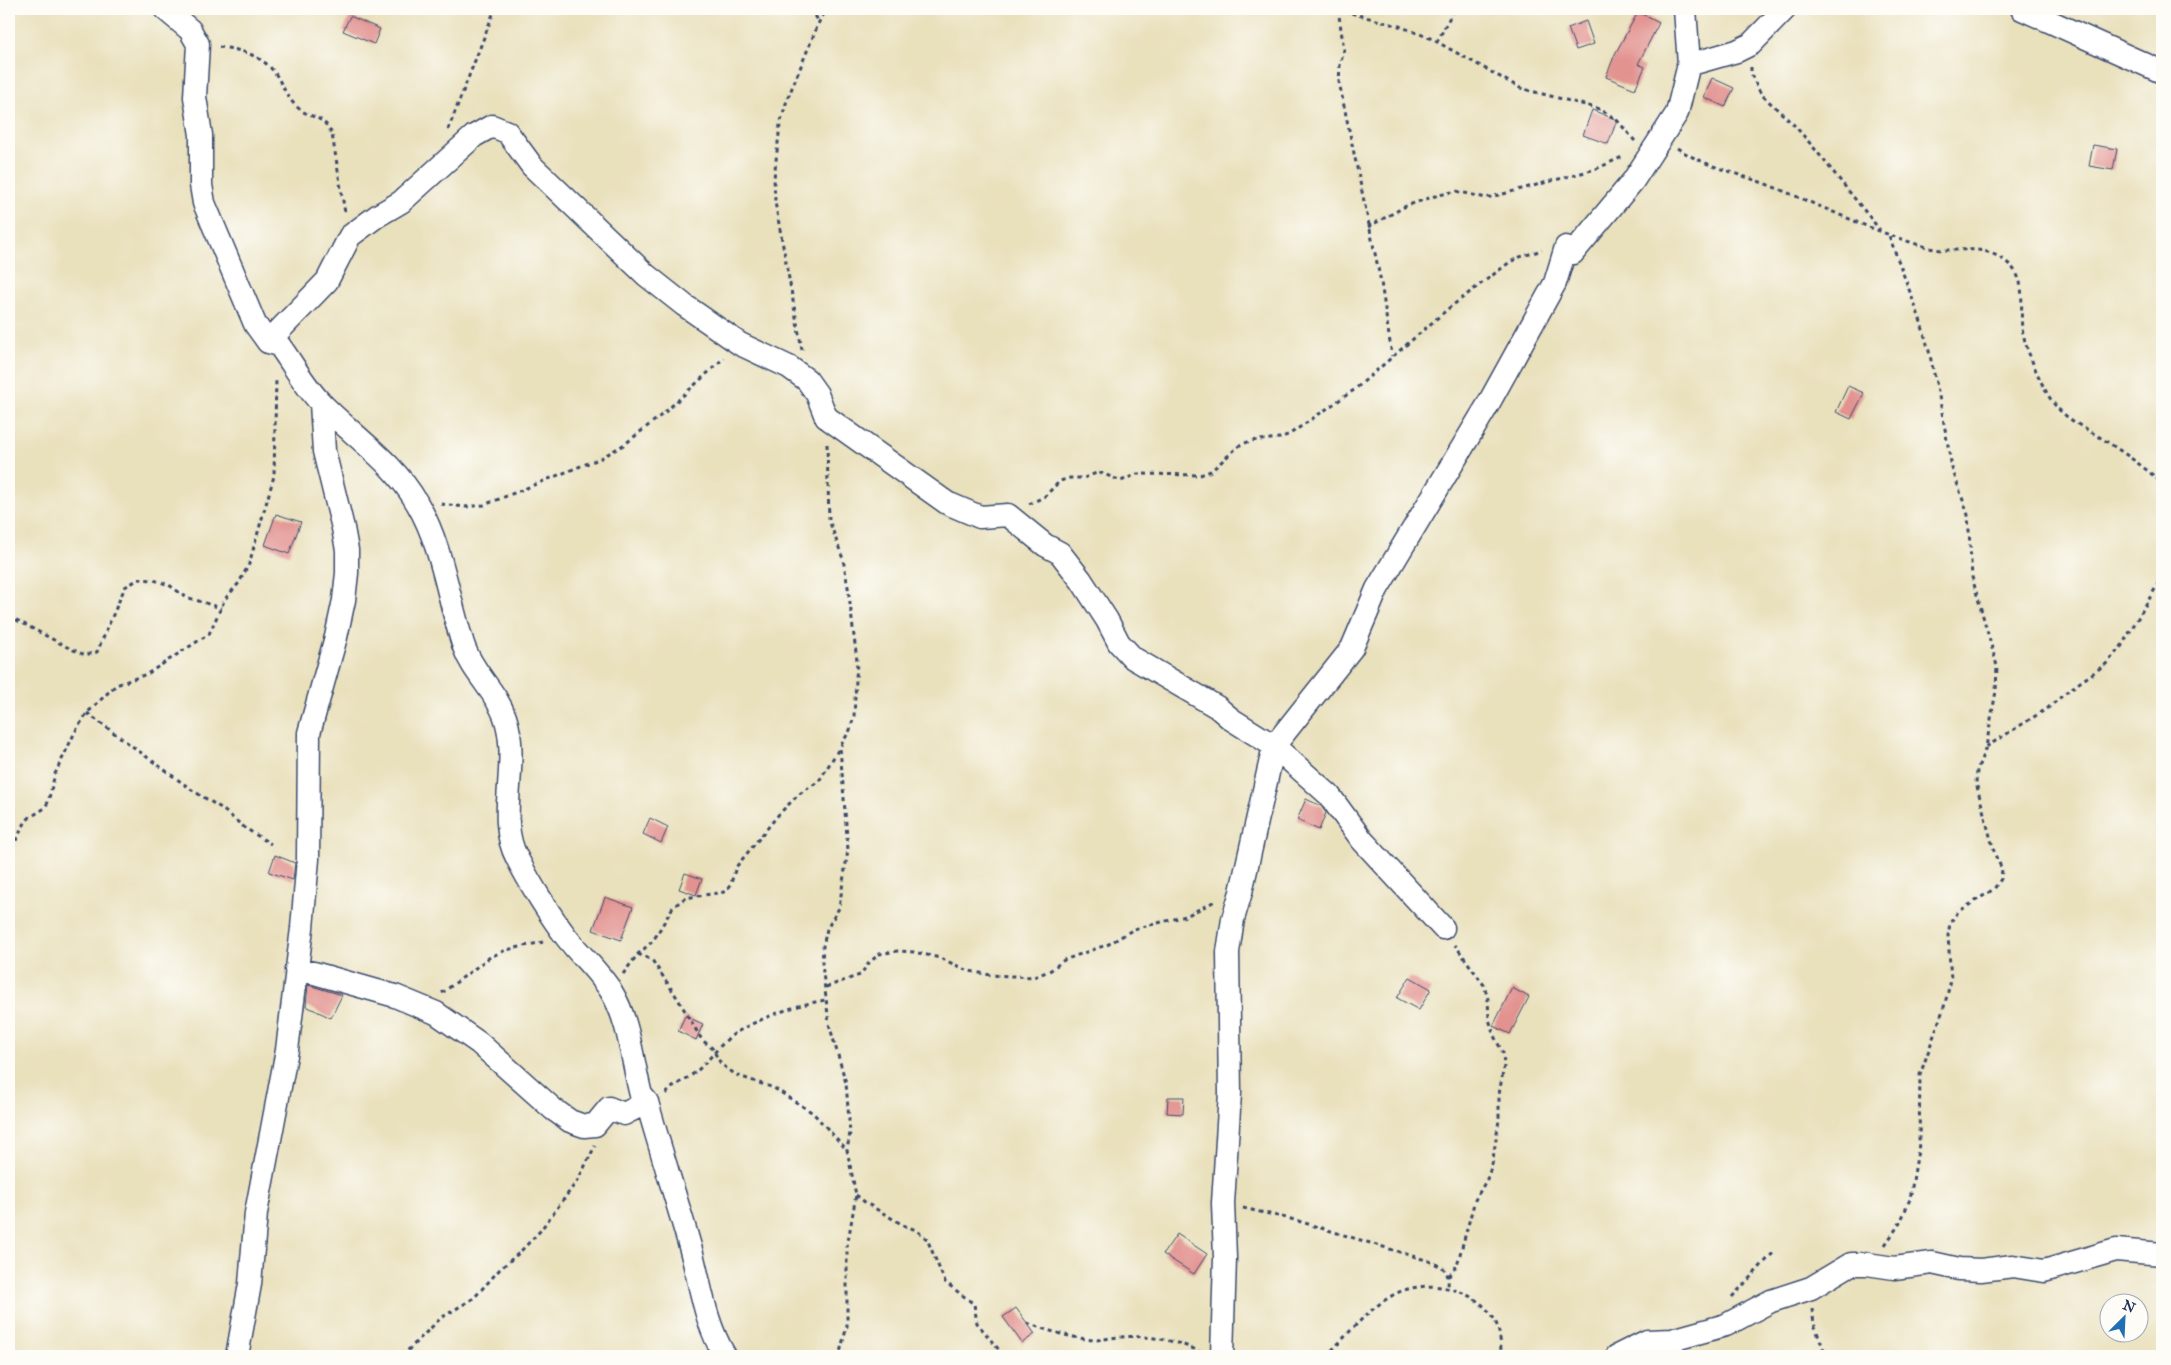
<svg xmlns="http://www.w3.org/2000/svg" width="2171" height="1365" viewBox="0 0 2171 1365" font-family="'IM FELL Great Primer',serif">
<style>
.building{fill:#e2928f}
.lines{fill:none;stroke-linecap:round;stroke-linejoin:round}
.minor-casing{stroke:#3a4a6c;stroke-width:25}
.path{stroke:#3a4a6c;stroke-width:3;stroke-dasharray:4 4;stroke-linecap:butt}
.minor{stroke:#fff;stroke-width:22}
</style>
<rect width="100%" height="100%" fill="#fdfcf7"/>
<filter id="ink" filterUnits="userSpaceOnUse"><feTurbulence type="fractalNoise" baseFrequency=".02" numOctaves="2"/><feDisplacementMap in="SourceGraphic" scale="10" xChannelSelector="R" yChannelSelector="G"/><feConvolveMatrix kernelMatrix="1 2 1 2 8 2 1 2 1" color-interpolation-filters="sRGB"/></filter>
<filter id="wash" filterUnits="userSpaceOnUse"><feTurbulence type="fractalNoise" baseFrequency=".0096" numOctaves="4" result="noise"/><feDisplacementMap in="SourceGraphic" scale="20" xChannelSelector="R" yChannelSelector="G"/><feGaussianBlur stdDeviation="1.12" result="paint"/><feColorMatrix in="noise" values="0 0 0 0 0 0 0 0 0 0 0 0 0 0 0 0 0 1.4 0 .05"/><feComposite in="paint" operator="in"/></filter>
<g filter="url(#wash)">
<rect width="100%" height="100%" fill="#e9e0bc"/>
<g id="blocks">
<!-- building -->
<path class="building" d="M1638,12L1659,23L1638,64L1645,67L1635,89L1606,77L1615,54Z
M350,16L380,29L374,44L343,31Z
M1586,21L1594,44L1576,50L1568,28Z
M1712,78L1734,88L1725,107L1704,97Z
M1592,110L1617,120L1608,144L1583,135Z
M2093,145L2117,149L2113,170L2089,166Z
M1848,386L1864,393L1851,419L1836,412Z
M276,514L301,522L289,554L265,545Z
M1306,799L1321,806L1326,813L1319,830L1297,820Z
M650,818L668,827L661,843L643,834Z
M275,855L295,863L293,880L269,872Z
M685,873L702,879L696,895L679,889Z
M605,897L633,907L621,940L593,930Z
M1410,977L1431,989L1419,1010L1397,998Z
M308,985L342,995L331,1018L306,1006Z
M1512,988L1529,997L1510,1034L1493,1026Z
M685,1016L703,1024L696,1040L678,1031Z
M1168,1097H1184L1183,1114L1167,1113Z
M1177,1234L1207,1254L1194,1274L1163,1254Z
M1016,1308L1035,1334L1022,1343L1003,1317Z"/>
</g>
</g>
<g filter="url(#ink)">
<use href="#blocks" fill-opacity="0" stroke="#3a4a6c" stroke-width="1"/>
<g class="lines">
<!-- minor casing -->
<g class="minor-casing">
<path id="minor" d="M165,9L190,30L198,44L195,97L201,135V185L204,203L255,324L268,342L279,345C293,364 305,387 322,404C354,437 394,462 417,503C443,547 448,600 464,647C473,673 496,691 505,717C521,763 495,817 517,858C529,882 551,917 567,938C581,956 599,972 611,991C630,1022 632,1061 641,1095L647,1102C661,1152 677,1201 691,1250C701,1287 705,1323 725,1356
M2022,9L2162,72
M1688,65L1737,51L1751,44L1785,9
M268,342L327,281L350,236L377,216L401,202L474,136L492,126L507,132L532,166L646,275L684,305L740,344L789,367L807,380L817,394L826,417L947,503L980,517L1008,515L1045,545L1060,553L1081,580L1107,620L1119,643L1133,658L1217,707L1231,719L1274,746L1329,795L1362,840L1443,928
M296,970L314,973L395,996L436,1013L479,1043L553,1109L570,1121L584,1126L595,1125L609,1108L624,1114L647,1102
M237,1356L250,1284L256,1213L287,1050L302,928L308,859L309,733L336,637L344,600L347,573V550L343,528L324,451L321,403
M1222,1356L1225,1258L1223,1203L1230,1093L1228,952L1233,919L1241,892L1274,746L1352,648L1377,589L1486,408L1555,283L1566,247L1573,253L1633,181L1677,113L1689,64L1685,9
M1617,1356L1647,1341L1672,1340L1726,1325L1771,1301L1811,1288L1851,1264H1867L1894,1268L1932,1263L1959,1269L1981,1270L2013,1266L2044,1271L2116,1250L2162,1254"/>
</g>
<!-- path -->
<path class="path" d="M811,9L819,22
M1336,9L1399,26L1430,38L1520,88L1600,109L1616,119L1635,141
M1338,9L1344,50L1340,65L1339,82L1381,282L1392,356
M1437,42L1454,9
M219,47C241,49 267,57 278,78C283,87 289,100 297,107C311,120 322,113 332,134L345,213
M1751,67V74L1761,94L1795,126L1814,148L1880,230
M448,130L495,9
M1677,148C1708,168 1738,173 1771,186C1824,207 1876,233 1930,248C1953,254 1976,244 1997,256C2031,274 2019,300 2022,329C2024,338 2027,350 2031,358C2035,370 2047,396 2055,405C2067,420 2085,428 2101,438C2123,452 2143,466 2162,483
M1368,227L1406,206L1435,196L1456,191L1486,198L1503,194L1596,169L1622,157
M802,350L775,202L774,178L780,125L787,100L819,22L827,9
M827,444L829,520L843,559L848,587L857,661L854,716L850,730L840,747L848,850L839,908L827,929L823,946L822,964L829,1024L846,1083L850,1133L847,1150L856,1195L847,1247V1326L839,1356
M441,504L465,507L484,505L601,458L625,444L664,413L724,358
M1029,504L1044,497L1060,481L1070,478H1084L1099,472L1121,481L1137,474L1200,475L1211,471L1240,445L1250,441L1280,438L1290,434L1354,390L1449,308L1510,262L1520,257L1542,250
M9,616L67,647L85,655L97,652L125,587L139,579L154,580L169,585L186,597L221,608
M87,713L192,790L221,808L245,828L271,844
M1986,747L2048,708L2069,690L2106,664L2121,647L2162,577
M9,855L23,826L29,818L45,808L48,802L55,774L75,732L87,713L116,685L147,674L209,634L225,599L239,583L249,564L274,476L276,378
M638,954L652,960L678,999L702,1040L712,1048L721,1064L736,1075L774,1088L813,1113L847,1150
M623,974L638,954L653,941L673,907L685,898L724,892L730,886L736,867L779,814L798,795L819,781L840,747
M826,987L860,975L869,963L879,954L898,951L914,952L940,958L969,971L990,975L1034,977L1051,970L1064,960L1109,944L1134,929L1186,916L1217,900
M442,993L490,957L506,950L543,942
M666,1094C675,1083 682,1083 693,1074C708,1063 718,1045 734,1034C757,1019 800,1003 827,1000
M856,1195L866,1203L903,1225L916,1230L927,1239L945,1282L974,1304L977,1323L1004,1356
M1243,1208L1295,1220L1429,1261C1446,1268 1449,1270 1448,1289
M1885,1245L1900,1223L1910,1199L1919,1144L1920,1075L1944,1007L1951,980L1948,936L1950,923L1958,912L1994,889L2001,879L2002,869L1995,855L1976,783L1977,770L1986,747L1996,691L1997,666L1972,577L1968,515L1952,468L1940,401L1929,351L1920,319L1888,233
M1449,1276L1457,1265L1475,1200L1487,1179L1492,1165L1499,1120V1094L1504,1066L1503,1053L1494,1036L1489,1019L1488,999L1484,985L1455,945
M1732,1297L1774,1252
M9,1306L11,1307
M1812,1309L1814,1324L1825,1353L1836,1356
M1027,1323C1049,1331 1071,1338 1094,1340C1103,1340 1112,1337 1121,1337C1147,1335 1177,1340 1200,1352
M402,1356L441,1318L474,1298L500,1269L519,1253L540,1231L578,1180L595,1146
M1326,1356C1349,1334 1366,1310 1395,1294C1426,1278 1475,1287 1494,1319C1500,1329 1501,1344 1501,1356"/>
<!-- minor -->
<use href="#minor" class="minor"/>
</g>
</g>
<!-- margin -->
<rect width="2171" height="1365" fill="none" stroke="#fdfcf7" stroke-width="30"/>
<!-- north arrow -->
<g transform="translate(2124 1318) rotate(24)"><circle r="24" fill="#fdfcf7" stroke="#a3aaba"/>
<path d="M0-4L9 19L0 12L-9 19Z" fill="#1f6fb2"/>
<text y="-8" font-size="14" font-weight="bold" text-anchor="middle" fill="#1b2f5e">N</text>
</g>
</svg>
